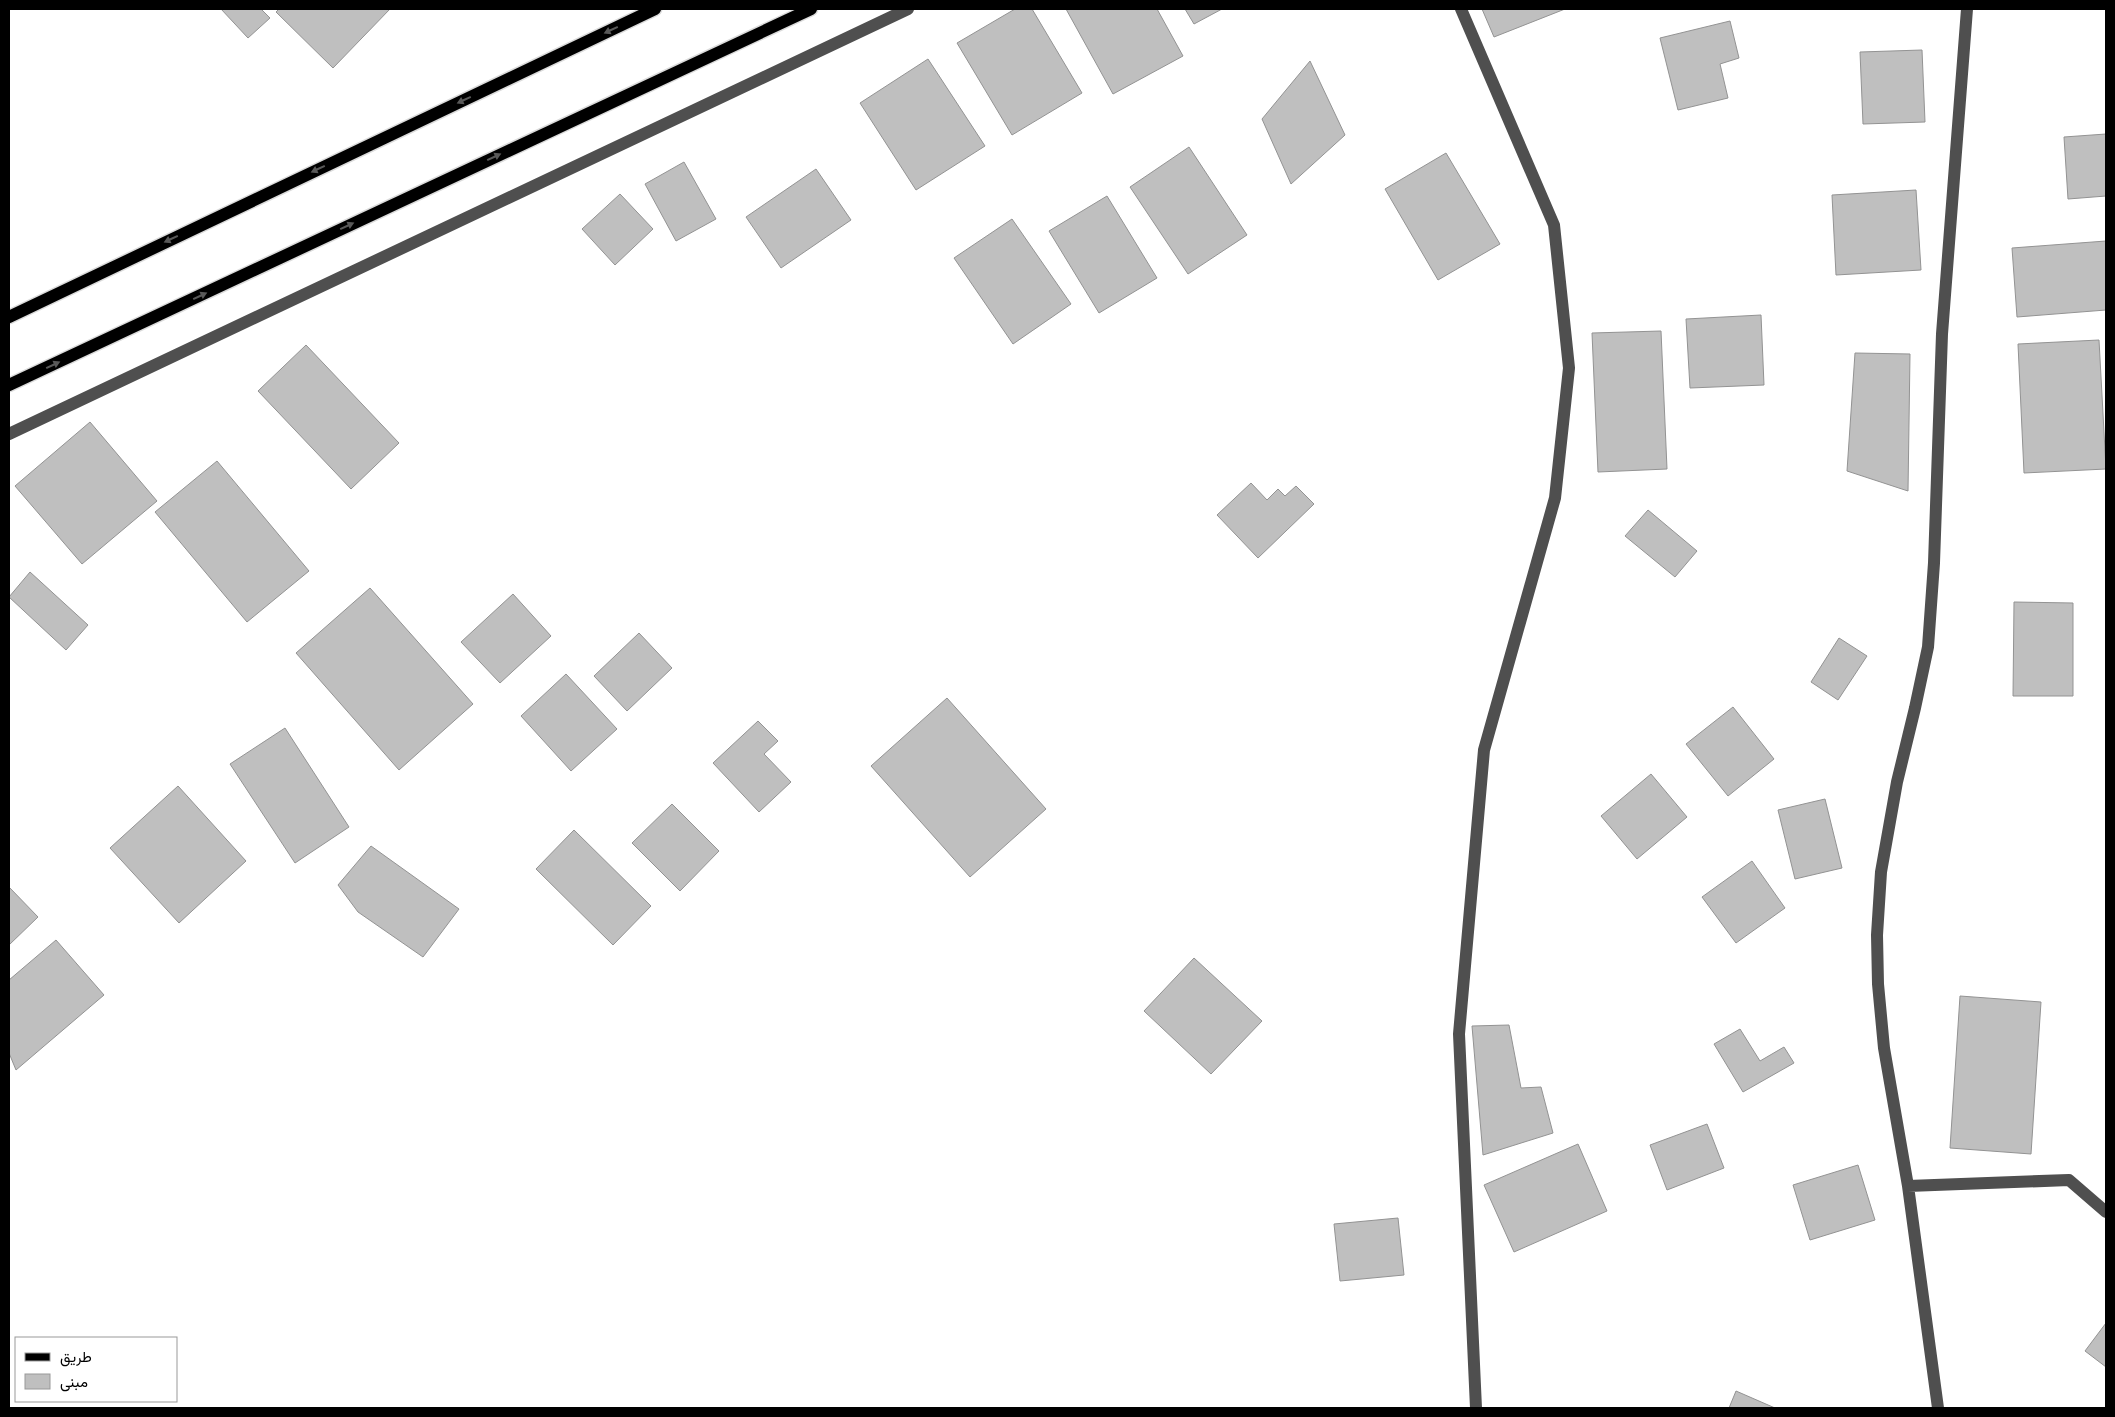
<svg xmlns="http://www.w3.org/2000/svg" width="2115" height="1417" viewBox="0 0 2115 1417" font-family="Figtree,Vazirmatn,sans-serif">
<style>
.building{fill:#bfbfbf;stroke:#939393}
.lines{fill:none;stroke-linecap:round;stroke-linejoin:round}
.major-casing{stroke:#dbdbdb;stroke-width:15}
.minor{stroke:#4f4f4f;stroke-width:12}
.major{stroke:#000;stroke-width:12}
.oneway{fill:#595959}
</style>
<rect width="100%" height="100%" fill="#fff"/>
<!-- building -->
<path class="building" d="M221,9H261L270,18L248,38Z
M279,9H390L333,68L276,12Z
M1015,9H1032L1082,93L1012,135L957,43Z
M1066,9H1157L1183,56L1113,94Z
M1185,9H1222L1194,24Z
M1482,9H1565L1494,37Z
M1730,21L1739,58L1720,64L1728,98L1678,110L1660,38Z
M1922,50L1925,122L1863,124L1860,52Z
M928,59L985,146L916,190L860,103Z
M1310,61L1345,135L1291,184L1262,119Z
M2106,134V196L2068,199L2064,137Z
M1189,147L1247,235L1188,274L1130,187Z
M1446,153L1500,244L1438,280L1385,189Z
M684,162L716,219L676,241L645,184Z
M816,169L851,220L781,268L746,217Z
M1916,190L1921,270L1836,275L1832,195Z
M620,194L653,229L615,265L582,229Z
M1107,196L1157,278L1099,313L1049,231Z
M1012,219L1071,304L1013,344L954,258Z
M2106,241V310L2017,317L2012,248Z
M1761,315L1764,385L1690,388L1686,319Z
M1661,331L1667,469L1598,472L1592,333Z
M2099,340L2106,469L2024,473L2018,344Z
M306,345L399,443L351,489L258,391Z
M1855,353L1910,354L1908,491L1847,471Z
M90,422L157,501L82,564L15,486Z
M217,461L309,571L247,622L155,512Z
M1251,483L1267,500L1278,489L1285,496L1296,486L1314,504L1258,558L1217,515Z
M1648,510L1697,551L1675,577L1625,536Z
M30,572L88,625L66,650L9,597Z
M370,588L473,704L399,770L296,653Z
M513,594L551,636L500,683L461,642Z
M2014,602L2073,603V696H2013Z
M639,633L672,668L627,711L594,676Z
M1839,638L1867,656L1838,700L1811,682Z
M566,674L617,729L571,771L521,716Z
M947,698L1046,809L970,877L871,766Z
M1733,707L1774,759L1728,796L1686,744Z
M758,721L778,741L764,754L791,782L759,812L713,763Z
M285,728L349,827L295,863L230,764Z
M1651,774L1687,817L1637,859L1601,816Z
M178,786L246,861L179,923L110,848Z
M1825,799L1842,868L1795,879L1778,810Z
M672,804L719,851L680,891L632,843Z
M574,830L651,906L613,945L536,869Z
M371,846L459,909L423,957L358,912L338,885Z
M1752,861L1785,908L1736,943L1702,897Z
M9,887L38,917L9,945Z
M56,940L104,995L16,1070L9,1053V980Z
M1194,958L1262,1021L1211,1074L1144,1011Z
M1960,996L2041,1002L2031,1154L1950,1148Z
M1509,1025L1521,1088L1541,1087L1553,1133L1483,1155L1472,1026Z
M1740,1029L1760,1061L1784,1047L1794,1063L1743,1092L1714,1044Z
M1707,1124L1724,1168L1667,1190L1650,1145Z
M1578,1144L1607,1211L1514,1252L1484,1185Z
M1858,1165L1875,1220L1810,1240L1793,1185Z
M1398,1218L1404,1275L1340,1281L1334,1224Z
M2106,1323V1367L2085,1351Z
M1736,1391L1775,1408H1729Z"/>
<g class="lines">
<!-- major casing -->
<g class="major-casing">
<path id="major" d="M9,317L655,9
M9,385L811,9"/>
</g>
<!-- minor -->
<path class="minor" d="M1461,9L1554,225L1569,368L1555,498L1484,750L1459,1034L1476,1408
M9,434L908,9
M1908,1186L2069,1180L2106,1212
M1938,1408L1908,1186L1884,1048L1878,984L1877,935L1881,872L1897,782L1915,708L1928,647L1934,563L1942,334L1967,9"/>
<!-- major -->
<use href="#major" class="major"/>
</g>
<!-- one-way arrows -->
<defs><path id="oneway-solid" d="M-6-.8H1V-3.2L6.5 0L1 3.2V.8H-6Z" transform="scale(1.25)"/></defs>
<g class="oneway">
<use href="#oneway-solid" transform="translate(611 30) rotate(155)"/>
<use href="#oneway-solid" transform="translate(464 100) rotate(155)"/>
<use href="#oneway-solid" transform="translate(494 157) rotate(-25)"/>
<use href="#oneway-solid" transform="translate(318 169) rotate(155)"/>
<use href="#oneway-solid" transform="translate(347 226) rotate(-25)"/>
<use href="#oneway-solid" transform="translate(171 239) rotate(155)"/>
<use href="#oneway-solid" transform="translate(200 296) rotate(-25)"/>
<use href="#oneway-solid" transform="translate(53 365) rotate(-25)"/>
</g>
<!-- border -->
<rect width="2115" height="1417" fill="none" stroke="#000000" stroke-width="20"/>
<!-- legend -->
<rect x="15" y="1337" width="162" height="65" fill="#ffffff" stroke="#999999"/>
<rect x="25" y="1353" width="25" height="8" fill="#000000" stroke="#999999"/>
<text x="60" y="1362" font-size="15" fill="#000000">طريق</text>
<rect x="25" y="1374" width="25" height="15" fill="#bfbfbf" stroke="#999999"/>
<text x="60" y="1387" font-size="15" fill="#000000">مبنى</text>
</svg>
